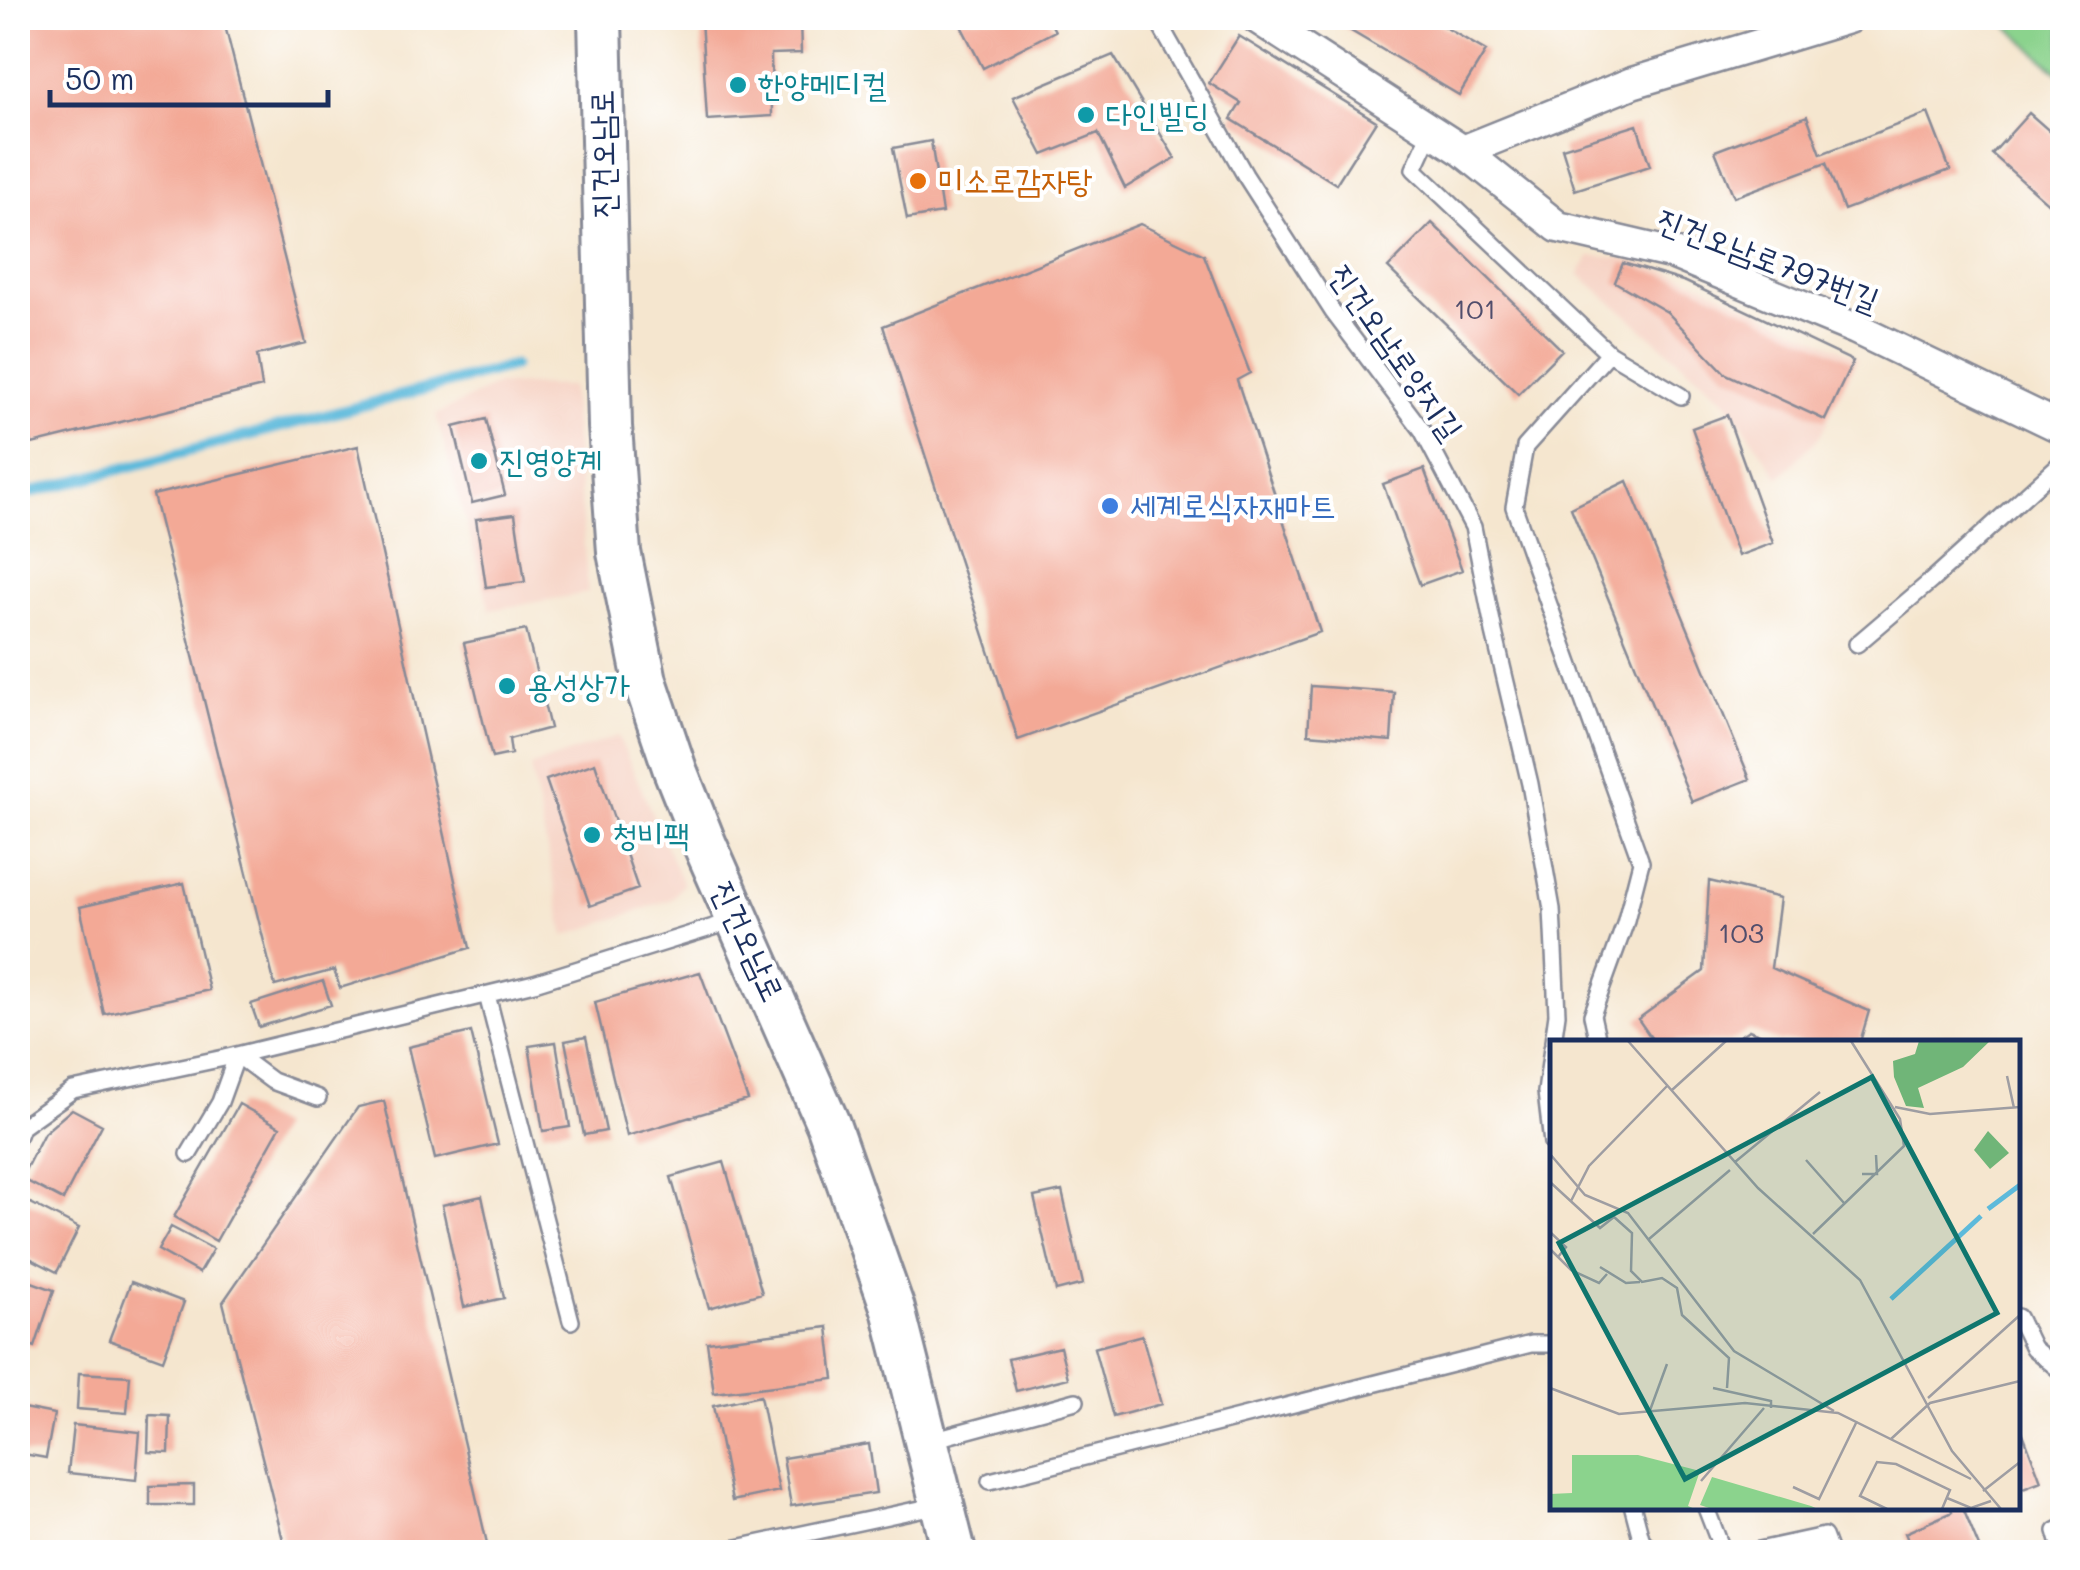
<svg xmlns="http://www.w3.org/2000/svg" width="2080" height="1570" viewBox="0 0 2080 1570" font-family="Mali,'Poor Story',sans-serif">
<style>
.built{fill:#f6d2c3}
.green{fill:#8bd38d;stroke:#538176;stroke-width:2.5}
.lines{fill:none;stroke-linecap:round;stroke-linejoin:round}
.stream{stroke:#5dbadb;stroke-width:11}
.building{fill:#f3a996}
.service-casing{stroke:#888a96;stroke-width:20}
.minor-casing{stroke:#888a96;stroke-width:35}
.secondary-casing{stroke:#888a96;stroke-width:48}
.service{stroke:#fff;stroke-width:15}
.minor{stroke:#fff;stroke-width:30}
.secondary{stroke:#fff;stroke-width:42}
.culture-dot{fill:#0f9aa8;stroke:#fff;stroke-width:4}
.food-dot{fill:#e8710a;stroke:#fff;stroke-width:4}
.shop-dot{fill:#3f7fe0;stroke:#fff;stroke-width:4}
.labels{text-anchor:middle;stroke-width:8;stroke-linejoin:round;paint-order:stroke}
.number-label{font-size:28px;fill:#514e6c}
.culture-label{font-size:32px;fill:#0d838f;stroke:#fff;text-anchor:start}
.street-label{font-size:32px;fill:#1b2f5e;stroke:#fff}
.food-label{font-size:32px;fill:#c56008;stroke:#fff;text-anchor:start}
.shop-label{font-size:32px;fill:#366cbe;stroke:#fff;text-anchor:start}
.inset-river{fill:none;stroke:#5dbadb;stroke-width:5}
.inset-road{fill:none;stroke:#9e9da2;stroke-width:2.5}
.view{fill:#0f766e;fill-opacity:0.15;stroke:#0f766e;stroke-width:5}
.inset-edge{fill:none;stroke:#1b2f5e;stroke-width:5}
</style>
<rect width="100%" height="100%" fill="#fff"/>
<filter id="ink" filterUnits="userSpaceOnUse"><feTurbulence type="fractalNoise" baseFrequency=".01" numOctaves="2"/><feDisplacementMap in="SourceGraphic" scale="20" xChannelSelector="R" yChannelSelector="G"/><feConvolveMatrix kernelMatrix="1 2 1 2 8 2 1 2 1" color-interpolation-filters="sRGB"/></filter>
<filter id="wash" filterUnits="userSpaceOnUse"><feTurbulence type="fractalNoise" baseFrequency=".0048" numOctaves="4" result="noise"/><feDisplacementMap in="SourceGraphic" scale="40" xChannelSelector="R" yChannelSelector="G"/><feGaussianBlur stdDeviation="2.25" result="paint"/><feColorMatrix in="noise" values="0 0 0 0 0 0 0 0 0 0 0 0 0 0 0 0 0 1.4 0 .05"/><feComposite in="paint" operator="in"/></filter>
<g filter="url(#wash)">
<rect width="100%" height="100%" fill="#f5e6cf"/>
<!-- built -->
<path class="built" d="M1590,256L1620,258L1687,277L1858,357L1820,436L1779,478L1727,401L1579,274Z
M498,384L571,386L588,593L490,610L436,415Z
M618,736L683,884L672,899L565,936L530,767Z"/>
<!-- green -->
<path class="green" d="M1999,18H2062V76Z"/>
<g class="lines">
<!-- stream -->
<path class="stream" d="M18,496L513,366"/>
</g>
<g id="blocks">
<!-- building -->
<path class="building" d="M18,18H223L306,343L257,355L262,387L32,444L18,385Z
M701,18H800L801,53L771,54L772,116L707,120Z
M957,18H1048L1055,31L983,68Z
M1329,18H1429L1486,51L1459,95Z
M1239,36L1376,121L1336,184L1231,119L1241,103L1209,83Z
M1113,55L1175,158L1125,188L1098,133L1043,155L1013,97Z
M1928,113L1950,170L1844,210L1826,163L1734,197L1715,151L1807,116L1821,154Z
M2029,113L2062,142V216L1992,154Z
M1637,125L1650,166L1575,190L1562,148Z
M931,141L942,213L907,219L893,148Z
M1432,223L1562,350L1518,394L1388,268Z
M1140,224L1204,255L1250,373L1237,380L1320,632L1018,740L883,326Z
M1623,263L1686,282L1853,361L1825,420L1726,374L1667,312L1615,282Z
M1727,415L1773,543L1738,556L1692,428Z
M486,419L505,495L472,503L454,427Z
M358,446L470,948L340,988L334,970L275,986L153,495Z
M1424,469L1462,570L1420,585L1383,484Z
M1627,481L1750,779L1692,802L1571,508Z
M515,514L525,582L486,587L476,519Z
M526,630L550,728L509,739L511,754L492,758L464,643Z
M1311,686L1394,692L1391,741L1308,734Z
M595,763L638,889L590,906L546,780Z
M1709,881L1780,898L1771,968L1869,1011L1860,1042H1779L1749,1030L1730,1042H1654L1638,1019L1704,971Z
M184,883L209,990L104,1014L80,907Z
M700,972L748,1100L627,1136L595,1002Z
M323,981L331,1005L259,1027L251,1004Z
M471,1032L498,1144L435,1159L408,1047Z
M586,1037L606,1131L584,1135L565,1041Z
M556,1042L570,1127L543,1131L529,1046Z
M384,1101L489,1552H286L223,1302L358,1107Z
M239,1104L280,1127L216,1241L174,1217Z
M72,1109L102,1125L63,1200L21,1178L44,1133Z
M724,1162L762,1293L709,1308L671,1177Z
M1062,1191L1083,1284L1056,1291L1034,1197Z
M482,1196L504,1298L464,1307L442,1205Z
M21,1198L79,1228L57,1272L18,1252V1205Z
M171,1227L213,1249L199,1273L158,1250Z
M18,1277L54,1290L35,1347L18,1341Z
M131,1282L184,1302L163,1360L109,1340Z
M828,1327L834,1379L714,1393L707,1342Z
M1142,1335L1161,1404L1113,1417L1094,1348Z
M1060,1347L1068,1378L1016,1391L1008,1359Z
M79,1373L130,1376L127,1413L77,1409Z
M760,1396L779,1491L732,1501L713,1406Z
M18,1407L54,1414L46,1458L18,1453Z
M149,1415L170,1416L169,1453L148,1452Z
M2018,1420L2041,1481L2018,1490Z
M73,1425L140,1432L136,1480L68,1473Z
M869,1444L876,1493L791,1506L783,1458Z
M194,1485V1505H150V1486Z
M1951,1508H1972L1964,1511L1981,1552H1913L1905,1533L1952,1512Z"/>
</g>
</g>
<g filter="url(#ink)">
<use href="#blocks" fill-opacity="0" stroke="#888a96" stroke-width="2.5"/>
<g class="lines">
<!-- service casing -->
<g class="service-casing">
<path id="service" d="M1156,18L1245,175L1333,312L1422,430L1473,527L1494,632L1530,784L1552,909L1557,1014L1553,1042
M1432,130L1414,169L1609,353L1681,396
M1857,644L1931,581L2062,462
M487,995L571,1321
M1598,1042L1592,1015L1625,924L1641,862L1514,507L1525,447L1609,353
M1552,1048L1546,1092L1552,1143
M18,1135L21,1127L73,1090L224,1058L534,983L733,921
M189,1154L220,1102L237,1055L272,1081L318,1098
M2018,1317L2033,1348L2062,1372
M928,1441L1076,1401
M990,1481L1531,1344H1552
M1633,1508L1641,1538L1650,1552
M1706,1508L1723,1552
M2062,1528L2056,1531L2062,1552
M718,1552L939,1505
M1750,1552L1824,1536L1830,1552"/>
</g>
<!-- minor casing -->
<g class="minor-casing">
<path id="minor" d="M1257,18L1463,151L1558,227L1674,254L1856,329L2062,428
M1463,151L1632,83L1848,18"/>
</g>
<!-- secondary casing -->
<g class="secondary-casing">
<path id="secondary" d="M600,18L610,426L619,552L645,681L675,770L705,845L828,1124L893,1309L954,1552"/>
</g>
<!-- service -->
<use href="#service" class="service"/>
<!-- minor -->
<use href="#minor" class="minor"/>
<!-- secondary -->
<use href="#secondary" class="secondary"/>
</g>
</g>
<!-- markers -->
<g class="culture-dot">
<circle cx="738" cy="85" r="10"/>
<circle cx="1086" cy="115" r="10"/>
<circle cx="479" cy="461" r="10"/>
<circle cx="507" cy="686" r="10"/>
<circle cx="592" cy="835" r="10"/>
</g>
<circle class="food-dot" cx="918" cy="181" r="10"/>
<circle class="shop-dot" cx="1110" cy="506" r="10"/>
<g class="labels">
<!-- number labels -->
<g class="number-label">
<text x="1475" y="319">101</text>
<text x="1741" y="943">103</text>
</g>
<!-- culture labels -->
<g class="culture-label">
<text x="758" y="96">한양메디컬</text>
<text x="1106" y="126">다인빌딩</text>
<text x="499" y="472">진영양계</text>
<text x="527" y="697">용성상가</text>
<text x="612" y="846">청비팩</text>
</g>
<!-- street labels -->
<g class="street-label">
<text transform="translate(603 154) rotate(-91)" y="11">진건오남로</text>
<text transform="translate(1768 260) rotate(21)" y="11">진건오남로797번길</text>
<text transform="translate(1396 352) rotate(55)" y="11">진건오남로양지길</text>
<text transform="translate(748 941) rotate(65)" y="11">진건오남로</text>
</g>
<!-- food labels -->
<g class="food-label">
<text x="938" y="192">미소로감자탕</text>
</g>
<!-- shop labels -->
<g class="shop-label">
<text x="1130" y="517">세계로식자재마트</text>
</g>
</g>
<!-- overview -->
<g transform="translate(1550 1040)">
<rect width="470" height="470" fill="#f5e6cf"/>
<path d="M22,415H88L150,431L138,466L145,469H0V454L22,453ZM162,437L261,466L268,469H162L150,465Z" fill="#8bd38d"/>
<path d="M369,1H440L413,27L368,48L374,68L356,66L344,37L343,21L365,14ZM438,91L459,113L440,129L424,110Z" fill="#70b578"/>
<path class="inset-river" d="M438,169L470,145M341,259L431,176"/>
<path class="inset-road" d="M78,1L208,148L310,240L402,411L451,469M457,36L464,68M122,50L176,1M345,67L380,74L470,67M0,114L35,155L78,173L184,311L284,371M256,120L294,163M185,122L270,52M312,134H327L326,115M0,142L50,188L64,177L82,193L81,231L92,242L112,238L127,248L132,275L179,318L177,348M21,161L39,126L118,45M0,192L16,207L8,217M263,194L354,106L350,79L301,1M99,199L180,130M0,209L21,230L49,243L57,234M50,227L76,243L90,242M0,348L69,374L195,363L288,373L421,439M163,348L221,361V368M378,358L470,275M99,373L117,324M341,399L380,363L470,341M151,441L214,368M243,447L269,459L307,381M433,451L470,422M397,458L421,468L441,461M337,469L310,456L327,422L346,424L400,450L392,469"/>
<path class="view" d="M322,37L447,273L135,439L9,203Z"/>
<rect width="470" height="470" class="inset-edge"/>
</g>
<!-- margin -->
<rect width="2080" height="1570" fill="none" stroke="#fff" stroke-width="60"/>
<!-- scale -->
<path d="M50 90v15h278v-15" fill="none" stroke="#1b2f5e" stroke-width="5"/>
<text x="65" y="90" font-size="30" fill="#1b2f5e" stroke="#ffffff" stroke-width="8" paint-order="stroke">50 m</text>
</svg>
